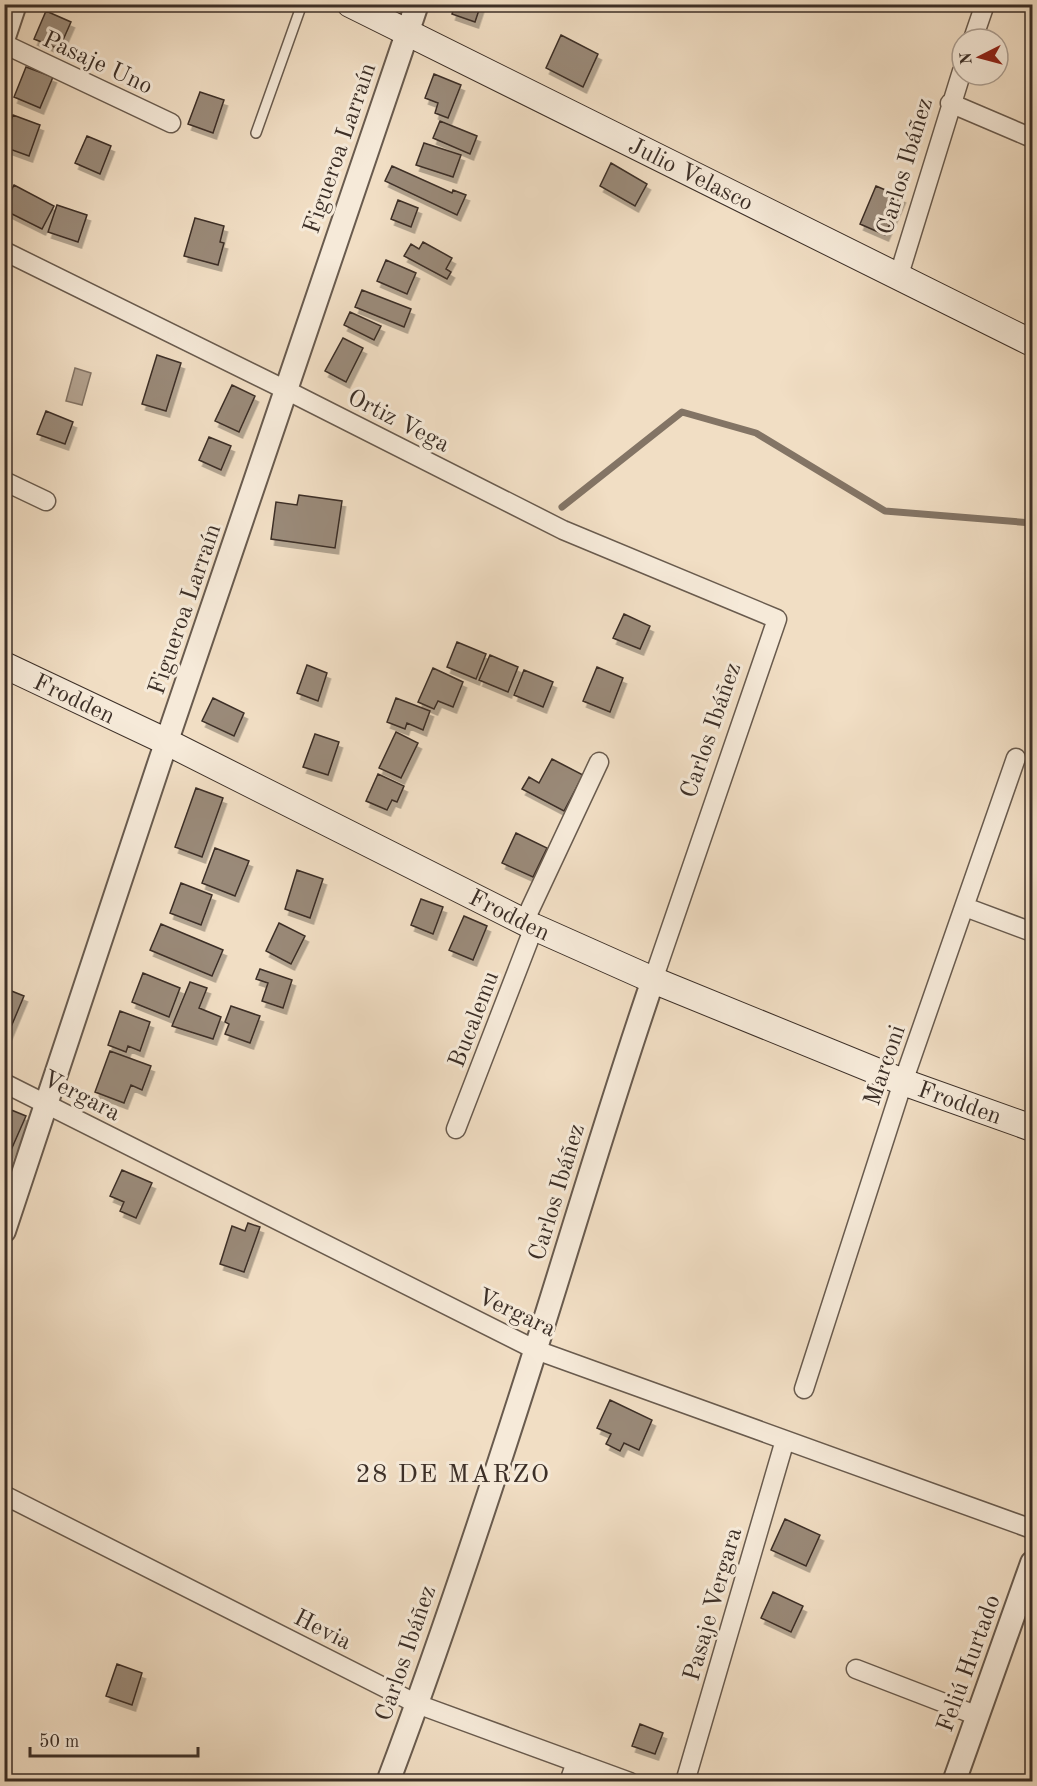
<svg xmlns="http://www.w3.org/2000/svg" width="1037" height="1786" viewBox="0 0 1037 1786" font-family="'Old Standard TT',serif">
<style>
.water{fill:#b3a28f;stroke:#837465;stroke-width:1.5}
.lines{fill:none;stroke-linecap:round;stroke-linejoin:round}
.stream{stroke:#837465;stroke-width:7}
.building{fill:#9a8a79;stroke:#3c2f27;stroke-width:1.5;filter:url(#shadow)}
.service-casing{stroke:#695b4e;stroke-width:12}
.minor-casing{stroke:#695b4e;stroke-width:21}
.tertiary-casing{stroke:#695b4e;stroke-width:26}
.secondary-casing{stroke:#3c2f27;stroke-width:28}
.service{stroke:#f6ead9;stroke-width:9}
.minor{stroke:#f6ead9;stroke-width:18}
.tertiary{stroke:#f6ead9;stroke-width:22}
.secondary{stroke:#f6ead9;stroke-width:26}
.labels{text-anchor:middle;stroke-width:6;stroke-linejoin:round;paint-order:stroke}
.street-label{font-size:24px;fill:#3c2f27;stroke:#f6ead9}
.neighbourhood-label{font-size:26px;letter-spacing:1.5px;fill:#3c2f27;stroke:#f6ead9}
</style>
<defs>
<filter id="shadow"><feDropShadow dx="3.5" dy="6" stdDeviation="0" flood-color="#0004"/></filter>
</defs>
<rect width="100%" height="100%" fill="#f1dec4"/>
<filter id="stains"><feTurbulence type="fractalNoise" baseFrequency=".00333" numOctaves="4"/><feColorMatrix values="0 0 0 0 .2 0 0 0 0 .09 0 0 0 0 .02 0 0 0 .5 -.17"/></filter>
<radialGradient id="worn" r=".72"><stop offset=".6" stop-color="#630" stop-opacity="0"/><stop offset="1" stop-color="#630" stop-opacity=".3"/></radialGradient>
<!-- water -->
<path class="water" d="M75,368L91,373L82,405L66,401Z"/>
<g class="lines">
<!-- stream -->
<path class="stream" d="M562,507L682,412L756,433L885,511L1032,523"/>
</g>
<!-- building -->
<path class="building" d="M455,4H481L475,22L452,14Z
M46,11L71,22L59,49L34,39Z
M561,35L598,54L583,87L546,68Z
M26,67L53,77L40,108L14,97Z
M434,74L461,85L448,118L435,113L438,103L425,98Z
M200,92L224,100L213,133L188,124Z
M13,115L40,125L29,156L4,147V140Z
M440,121L477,136L470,154L433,138Z
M87,136L111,146L100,174L75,163Z
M424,143L461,155L453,177L416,165Z
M611,163L647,184L635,206L600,186Z
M392,166L452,193L453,190L466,195L457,215L385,181Z
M14,185L54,206L42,229L4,210V205Z
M876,186L902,197L885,235L860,224Z
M398,200L418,208L411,227L391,219Z
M57,205L87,215L78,242L48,232Z
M195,218L224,226L220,242L224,243L218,265L184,256Z
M423,242L452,258L446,269L451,272L447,279L404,256L411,244L419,249Z
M386,260L416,273L407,294L377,281Z
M362,290L411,309L404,327L355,307Z
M350,312L381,326L374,340L344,325Z
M343,338L363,348L346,382L325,371Z
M157,355L181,363L166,411L142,404Z
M232,385L255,396L239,432L215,421Z
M46,411L73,422L65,444L37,434Z
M209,437L231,446L221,470L199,460Z
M299,495L342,501L335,548L271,539L276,502L297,505Z
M624,614L650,626L640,649L613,638Z
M457,642L486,654L476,679L447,667Z
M490,655L518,667L508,692L479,680Z
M307,665L327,673L318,701L297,693Z
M597,667L623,678L610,712L583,701Z
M433,668L463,682L453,707L438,701L434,709L418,702Z
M524,670L553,682L543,707L514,695Z
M213,698L244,713L234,736L202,721Z
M396,698L430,711L423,730L407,723L405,729L387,722Z
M396,732L418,743L401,778L379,768Z
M315,734L339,742L328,775L303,767Z
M552,759L583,775L564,811L522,789L529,777L539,783Z
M378,774L404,786L397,802L392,800L387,810L366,801Z
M196,788L223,798L202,857L175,847Z
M516,833L547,848L533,877L502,863Z
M215,848L249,861L235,896L202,883Z
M297,870L323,879L310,918L285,909Z
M181,883L212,895L201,925L170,913Z
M421,899L443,907L433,934L411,925Z
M464,916L487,926L473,960L449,950Z
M279,923L305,936L291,964L266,951Z
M161,924L223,950L212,976L150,950Z
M260,969L292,980L283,1008L262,1001L268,983L256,979Z
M143,973L180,988L169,1017L132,1002Z
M190,982L207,988L199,1008L221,1017L213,1039L172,1026Z
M4,988L24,996L8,1034L4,1033Z
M231,1006L260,1016L250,1043L225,1034L229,1024L225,1022Z
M120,1011L150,1022L140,1051L128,1046L126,1052L108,1045Z
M110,1051L151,1066L142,1090L131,1085L124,1103L95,1092Z
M4,1107L26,1116L8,1157L4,1155Z
M122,1170L152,1183L136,1218L120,1211L124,1202L110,1196Z
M248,1223L260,1227L244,1272L220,1264L232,1226L245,1231Z
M610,1400L652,1420L639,1450L624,1443L620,1451L606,1444L611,1434L597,1428Z
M785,1519L820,1535L806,1566L771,1550Z
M773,1592L803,1606L791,1632L761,1618Z
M117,1664L142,1673L132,1705L106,1696Z
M640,1724L663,1733L655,1754L632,1746Z"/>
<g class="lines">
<!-- service casing -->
<g class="service-casing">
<path id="service" d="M256,133L302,4"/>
</g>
<!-- minor casing -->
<g class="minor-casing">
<path id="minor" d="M973,39L985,4
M4,44L171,123
M950,103L1032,138
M4,251L286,390L563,530L777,619L653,980
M898,278L962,71
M4,481L46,501
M965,907L1032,932
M524,922L599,762
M4,1083L536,1350L1032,1529
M456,1129L534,927
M804,1389L903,1082L1016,758
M4,1495L417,1704L630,1782
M856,1669L978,1716
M569,1782L576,1762
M685,1782L785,1440"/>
</g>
<!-- tertiary casing -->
<g class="tertiary-casing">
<path id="tertiary" d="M4,37L15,4
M4,1231L160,761L417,4
M388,1782C442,1639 490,1493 536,1348C575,1225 611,1102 653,980
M954,1782L1032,1563"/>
</g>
<!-- secondary casing -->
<g class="secondary-casing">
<g id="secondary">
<path id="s1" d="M350,4L1032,343"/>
<path id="s2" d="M4,665L167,742L534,927L653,980L903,1082L1032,1128"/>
</g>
</g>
<!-- service -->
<use href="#service" class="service"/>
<!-- minor -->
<use href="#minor" class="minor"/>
<!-- tertiary -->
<use href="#tertiary" class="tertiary"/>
<!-- secondary -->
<use href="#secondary" class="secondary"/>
</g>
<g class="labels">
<!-- street labels -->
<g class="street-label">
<text transform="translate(98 62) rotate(25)" y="8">Pasaje Uno</text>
<text transform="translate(339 148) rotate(-71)" y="8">Figueroa Larraín</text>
<text transform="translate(904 166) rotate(-73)" y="8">Carlos Ibáñez</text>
<text dy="8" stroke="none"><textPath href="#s1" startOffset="381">Julio Velasco</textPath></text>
<text transform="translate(399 420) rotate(27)" y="8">Ortiz Vega</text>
<text transform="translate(184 609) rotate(-71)" y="8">Figueroa Larraín</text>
<text dy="8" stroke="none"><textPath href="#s2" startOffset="78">Frodden</textPath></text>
<text transform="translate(710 730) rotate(-71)" y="8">Carlos Ibáñez</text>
<text dy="8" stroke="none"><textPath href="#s2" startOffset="564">Frodden</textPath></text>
<text transform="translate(473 1019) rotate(-69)" y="8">Bucalemu</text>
<text transform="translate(884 1065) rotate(-71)" y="8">Marconi</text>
<text transform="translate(82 1095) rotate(27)" y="8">Vergara</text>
<text dy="8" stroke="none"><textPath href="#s2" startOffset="1052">Frodden</textPath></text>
<text transform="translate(556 1192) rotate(-73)" y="8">Carlos Ibáñez</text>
<text transform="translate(517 1312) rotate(25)" y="8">Vergara</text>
<text transform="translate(712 1604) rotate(-74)" y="8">Pasaje Vergara</text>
<text transform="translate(323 1629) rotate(27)" y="8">Hevia</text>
<text transform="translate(405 1653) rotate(-71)" y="8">Carlos Ibáñez</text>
<text transform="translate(968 1663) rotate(-70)" y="8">Feliú Hurtado</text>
</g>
<!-- neighbourhood labels -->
<g class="neighbourhood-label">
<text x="453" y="1482">28 DE MARZO</text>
</g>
</g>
<!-- margin -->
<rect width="1037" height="1786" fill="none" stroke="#f1dec4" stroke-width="24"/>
<rect x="6" y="6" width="1025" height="1774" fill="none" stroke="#3c2f27" stroke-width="3"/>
<rect x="12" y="12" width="1013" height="1762" fill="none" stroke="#3c2f27" stroke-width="1.5"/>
<!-- north arrow -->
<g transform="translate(980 57) rotate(264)"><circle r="28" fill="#f6ead9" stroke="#ac9f92" stroke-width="1.5"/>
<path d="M0-4.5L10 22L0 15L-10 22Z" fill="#8f2418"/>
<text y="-9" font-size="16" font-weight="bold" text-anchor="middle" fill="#3c2f27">N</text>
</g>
<!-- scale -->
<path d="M30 1747v9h168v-9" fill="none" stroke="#3c2f27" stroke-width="3"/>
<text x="39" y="1747" font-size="18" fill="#3c2f27" stroke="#f6ead9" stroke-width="4.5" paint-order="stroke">50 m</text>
<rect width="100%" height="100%" filter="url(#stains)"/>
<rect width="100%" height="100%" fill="url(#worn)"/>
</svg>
